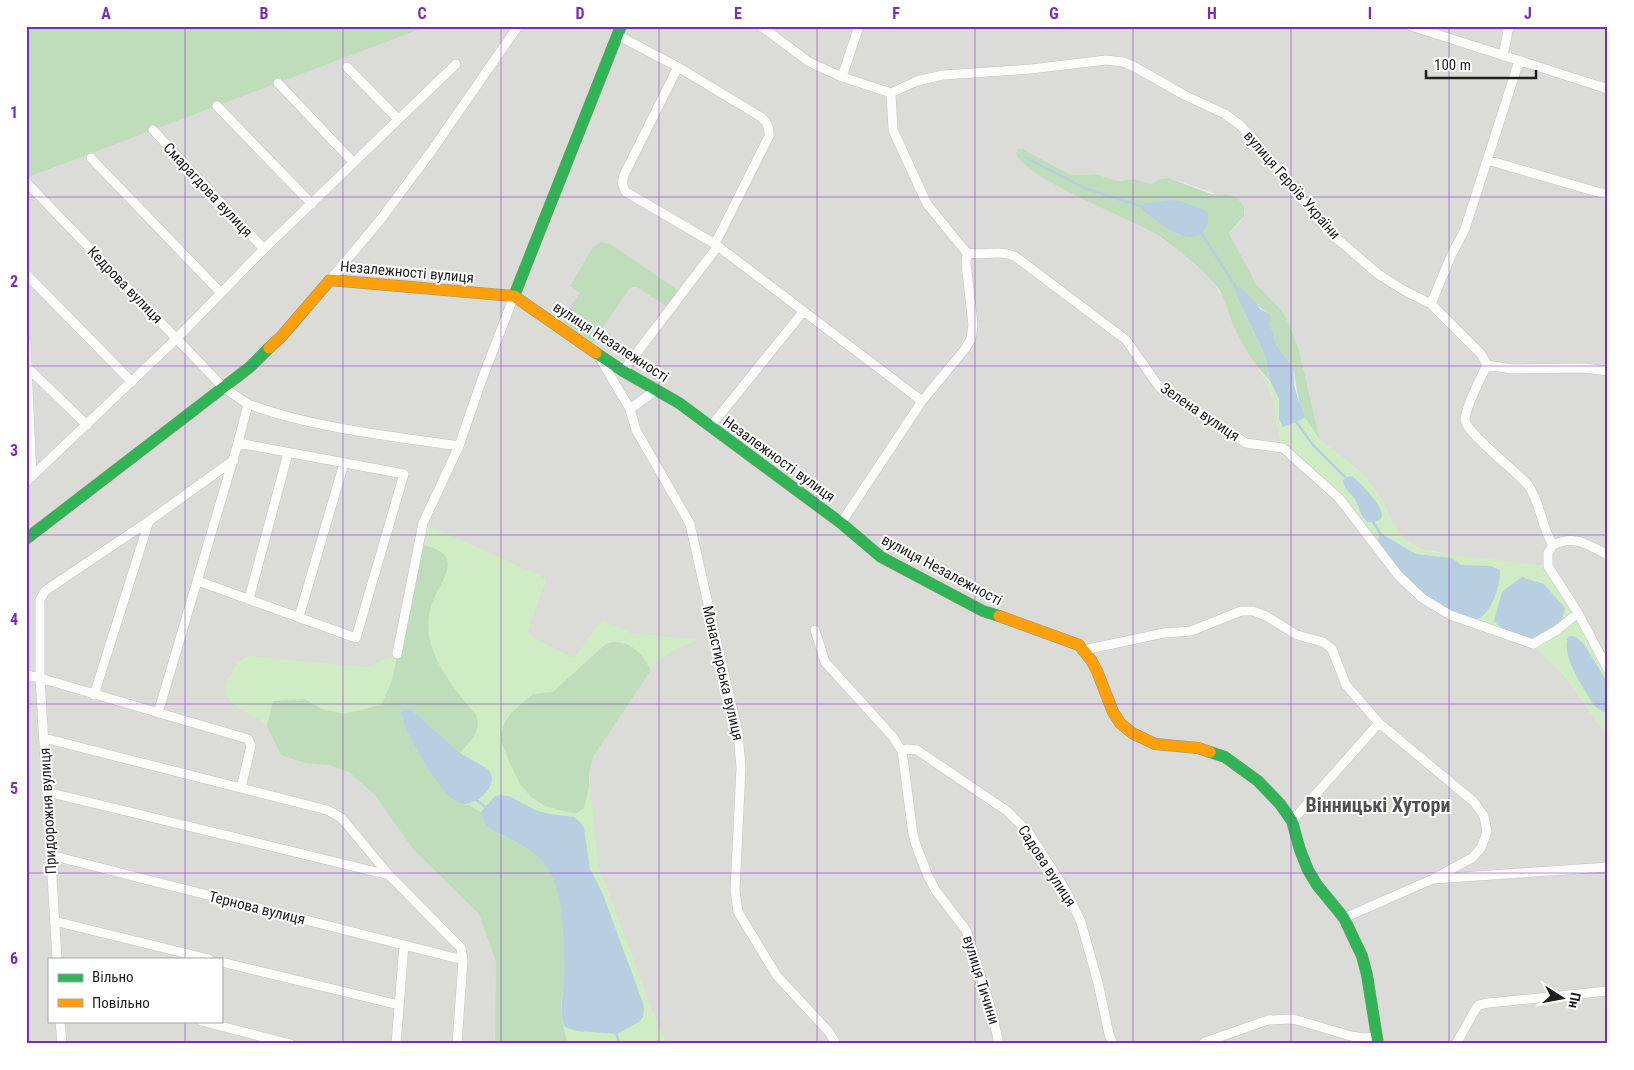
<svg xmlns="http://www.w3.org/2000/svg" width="1634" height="1070" viewBox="0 0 1634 1070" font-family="'Roboto Condensed',sans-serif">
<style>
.residential{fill:#dbdbd8;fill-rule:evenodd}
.grass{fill:#d0ecc4}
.forest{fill:#bfddbb;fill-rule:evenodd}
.water{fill:#b8cfe1}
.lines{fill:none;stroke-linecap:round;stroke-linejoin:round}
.stream{stroke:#b8cfe1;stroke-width:2.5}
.street-casing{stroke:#c5c5c3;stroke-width:10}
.fast-casing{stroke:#90977e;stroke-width:12}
.slow-casing{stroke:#90977e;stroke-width:12}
.street{stroke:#fcfcfb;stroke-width:9}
.fast{stroke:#30b455;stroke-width:11}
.slow{stroke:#ff9f0a;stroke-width:11}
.grid{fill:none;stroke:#7b2cbf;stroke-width:1;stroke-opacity:0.55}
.labels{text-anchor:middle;stroke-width:4;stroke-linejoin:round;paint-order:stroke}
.street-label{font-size:15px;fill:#1e1e1e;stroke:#fff}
.district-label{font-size:20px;font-weight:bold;fill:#515151;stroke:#fff}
.neatline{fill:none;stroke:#7b2cbf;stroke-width:2}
.grid-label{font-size:16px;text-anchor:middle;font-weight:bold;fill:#7b2cbf}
</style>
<rect width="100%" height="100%" fill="#ecece7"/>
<!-- residential -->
<path class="residential" d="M429,26H1608V669L1454,555L1420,549L1405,540L1393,525L1384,503L1362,473L1320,440L1299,350L1262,291L1251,277L1229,233L1241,221L1245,211L1216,194L1169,178L1160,179L1151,184L1134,179L1119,181L1095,174L1079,175L1069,174L1023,149L1138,225L1158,236L1179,251L1212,280L1225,301L1239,337L1262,374L1274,402L1276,421L1283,448L1533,644L1565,676L1608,737V1044H26V178ZM49,959H221V1021H49Z"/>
<!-- grass -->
<path class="grass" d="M1262,374C1270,381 1278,392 1279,402C1279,411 1278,418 1283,426L1305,418L1320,440L1362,473L1384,503L1393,525L1405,540L1420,549L1454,555L1548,566L1608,669V737L1565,676L1533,644L1469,623L1422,598L1339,498L1283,448L1276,421L1274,402Z
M423,523L541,576L545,579V583L528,630L530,635L534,638L571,657L576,656L602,620L631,633L699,640L675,649L655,664L597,750L590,764L589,772L598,864L653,1012L667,1044H495L496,962L479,914L413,849L375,795L349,772L329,765L305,763L281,755C277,746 273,734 267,727C255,711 210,706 231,674C236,665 240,658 250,656L366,667L397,654Z"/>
<!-- forest -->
<path class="forest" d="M26,26H429L26,178Z
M1017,149H1023L1069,174L1079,175L1095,174L1119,181L1134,179L1151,184L1160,179L1169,178L1211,194L1230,195L1237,198L1244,206V216L1229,233L1256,284L1282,311L1287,320L1299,350L1320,440L1305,418L1303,409L1299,402L1293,367L1276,344L1273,331L1269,324L1268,313C1255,306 1249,293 1236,287V295L1265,356L1270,381C1255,366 1243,346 1234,327C1229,315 1226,302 1220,291C1210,275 1174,246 1157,235C1128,217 1028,180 1016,154ZM1146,203H1150L1181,236L1144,212Z
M601,242L610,244L682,293L670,309L637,287H632L629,289L589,348L562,330L566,313L580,293L570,286L593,247Z
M419,544C429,547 444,549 447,560C451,571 439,587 435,596C413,642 449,682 476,715C483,731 469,742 460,753L411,709L402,718L431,773L454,801L461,804L469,805L481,812C482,817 483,822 487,826C493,833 502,835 510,839C527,847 545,858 553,876C564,902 566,955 564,983C563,993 560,1003 561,1014C562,1024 566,1034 567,1044H495L496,962L479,914L413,849L375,795L349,772L329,765L305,763L281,755L267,726L273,701L305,699L322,709L344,714L381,705L392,681Z
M613,642C634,642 641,654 651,670L593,757L589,772V787L584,808L577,813L567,812L545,806L531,797L519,782L509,761L501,741L502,731L505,722L512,712L533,694L553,692L599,650L606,644Z"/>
<!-- water -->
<path class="water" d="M1172,200L1183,202L1207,211C1210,217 1208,223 1205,229C1190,251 1158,221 1144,212L1141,206L1145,203Z
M1235,286L1243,290L1257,304L1260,309L1268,313L1271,318L1269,324L1273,331L1276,344L1293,367L1294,385L1299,402L1303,409L1305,418L1283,427L1279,419V399L1270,381L1265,356L1236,295Z
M1352,476C1360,483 1404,524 1368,522C1360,517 1360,509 1356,501C1351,492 1346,493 1343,481L1346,477Z
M1380,533L1416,554L1452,558L1461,565L1490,566L1500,570C1501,585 1491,616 1475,620L1435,604L1408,580L1382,550L1378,540Z
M1522,577L1544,584L1565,608L1562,620C1555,626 1546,635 1537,639C1524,643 1502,629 1494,621L1502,592Z
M1571,636L1576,637L1583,643L1608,683V710L1604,712L1597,708L1593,704C1583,686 1561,657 1568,637Z
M402,709H411L460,753L488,769C502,784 475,809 459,803C441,796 409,739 403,720C402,717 402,713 402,709Z
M500,795L509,796L537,811L550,814L574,817L580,822L584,828L590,869L602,892L643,1003L644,1008L643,1017L639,1022L617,1034L576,1031L565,1027C558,1012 563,997 564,982C565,953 564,901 552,876C544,858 527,847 510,839C502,834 493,833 487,826C483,822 482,817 481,812L495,796Z"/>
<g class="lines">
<!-- stream -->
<path class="stream" d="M1025,157L1084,188L1143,207
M1200,231L1236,287
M1295,420L1313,445L1347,479
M1372,520L1381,535
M475,799L487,808
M616,1032L619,1044"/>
<!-- street casing -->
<g class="street-casing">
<path id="street" d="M761,26L809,62L842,77L891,93L893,130L927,204L967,253L966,263L973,325L971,339L965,349L922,401L841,523
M1411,26L1608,89
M617,35L678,67L624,175C622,182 622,186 626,192L715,244L922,401
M1503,56L1509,26
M347,67L398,119
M678,67L761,117C768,123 769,127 769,136L715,244
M842,77L859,26
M278,83L353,162
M891,93L917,81L943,75L1031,69L1106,60L1123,62L1135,67L1184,95L1225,114L1240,125L1255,141L1326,229L1378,274L1405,291L1431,304L1481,354L1487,365L1512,369L1584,368L1608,371
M217,106L312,204
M153,130L264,249
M91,158L221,293
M1487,160L1608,195
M26,182L224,388L248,404L238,443L158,713
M967,253C983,256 1001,249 1016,257L1126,340L1160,388L1246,443L1283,448L1339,498L1398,575L1422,598L1450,615L1533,644L1557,630L1578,613
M26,274L132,382
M330,280L381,219L430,153L518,26
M1431,304L1451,256L1465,229L1519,61
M26,342L32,477
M598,355L630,409L636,430L690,524L715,635L738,732L741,768L735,890L738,912L777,976L829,1032L836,1044
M1487,365C1480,380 1467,403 1465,419C1465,433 1517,471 1528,485C1541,503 1541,527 1553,545L1548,553V566L1578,613L1608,669
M27,367L87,425
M623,371L718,246
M248,404C313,428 391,436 459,446
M630,409L656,390
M710,427L803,312
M234,460L149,521L45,591L40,600V678L248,739L251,746L241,788
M26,482L176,339L264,249L456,64
M1553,545C1576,534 1587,545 1608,555
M198,581L356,638L404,474L238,443
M249,599L288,453
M299,617L344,463
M815,630L825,662L893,737L902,751L913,834L917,848L928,876L936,891L966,930L991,1009L999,1044
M1084,650L1164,633L1191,631L1241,611H1253L1266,616L1297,635L1323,642L1332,649L1346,685L1379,723L1474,802L1484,816L1487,832L1481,848L1472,858L1433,879
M397,654L423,523L459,446L481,382L514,296
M26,675L40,678L57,959
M94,695L149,521
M44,738L327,810L340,817L345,822L389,875L461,948L463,960L457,1044
M902,751L907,749L917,750L1007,811L1029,833L1066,891L1081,922L1098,983L1109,1034L1113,1044
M47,792L389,875
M1292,821L1379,723
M50,855L463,960
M1344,918L1433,879L1608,867
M54,921L209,959
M221,962L399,1005
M60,1021L62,1044
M201,1021L291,1044
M396,1044L404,945
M1203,1044L1205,1042L1268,1020L1293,1019L1351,1036L1364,1038L1376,1037
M1456,1044L1475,1010L1479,1005L1488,1003L1608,991"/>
</g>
<!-- fast casing -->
<g class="fast-casing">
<path id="fast" d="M514,296L621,26
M596,353L623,371L679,403L841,523L881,557L983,611L999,616
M26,539L250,367L269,348
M1210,752L1225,757L1258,781L1280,804L1292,821L1300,850L1308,870L1317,885L1344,918L1362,956L1367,975L1378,1044"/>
</g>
<!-- slow casing -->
<g class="slow-casing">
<path id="slow" d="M269,348L281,337L330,280L514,296L596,353
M999,616L1079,645L1091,660L1097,671L1113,712L1120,723L1132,733L1155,744L1198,748L1210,752"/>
</g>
<!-- street -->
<use href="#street" class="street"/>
<!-- fast -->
<use href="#fast" class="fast"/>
<!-- slow -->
<use href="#slow" class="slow"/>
</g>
<!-- grid -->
<path class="grid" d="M185,26V959M343,26V1044M501,26V1044M659,26V1044M817,26V1044M975,26V1044M1133,26V1044M1291,26V1044M1449,26V1044M26,197H1608M26,366H1608M26,535H1608M26,704H1608M26,873H1608M185,1021V1044"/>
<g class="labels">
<!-- street labels -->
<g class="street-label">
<text transform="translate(1292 185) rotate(49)" y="5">вулиця Героїв України</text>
<text transform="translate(208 190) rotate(47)" y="5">Смарагдова вулиця</text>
<text transform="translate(407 272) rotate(5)" y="5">Незалежності вулиця</text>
<text transform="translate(125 285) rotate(46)" y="5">Кедрова вулиця</text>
<text transform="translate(611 342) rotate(33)" y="5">вулиця Незалежності</text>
<text transform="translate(1200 412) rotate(34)" y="5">Зелена вулиця</text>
<text transform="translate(779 459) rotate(36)" y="5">Незалежності вулиця</text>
<text transform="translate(942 570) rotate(28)" y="5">вулиця Незалежності</text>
<text transform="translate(723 673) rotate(77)" y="5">Монастирська вулиця</text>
<text transform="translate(48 811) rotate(-93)" y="5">Придорожня вулиця</text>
<text transform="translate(1047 866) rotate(57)" y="5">Садова вулиця</text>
<text transform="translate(257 908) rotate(14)" y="5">Тернова вулиця</text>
<text transform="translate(981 980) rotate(73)" y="5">вулиця Тичини</text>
</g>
<!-- district labels -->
<g class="district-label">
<text x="1378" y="812">Вінницькі Хутори</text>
</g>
</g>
<!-- border -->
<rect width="1634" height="1070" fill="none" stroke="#ffffff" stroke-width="55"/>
<!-- legend -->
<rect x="48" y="958" width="175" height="65" fill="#ffffff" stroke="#a5a5a5"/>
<rect x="58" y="974" width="25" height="8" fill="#30b455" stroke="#a5a5a5"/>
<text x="92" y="982" font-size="15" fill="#1e1e1e">Вільно</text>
<rect x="58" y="999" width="25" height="8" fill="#ff9f0a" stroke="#a5a5a5"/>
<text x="92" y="1008" font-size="15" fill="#1e1e1e">Повільно</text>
<!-- north arrow -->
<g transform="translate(1562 998) rotate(101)" stroke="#ffffff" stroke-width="4" paint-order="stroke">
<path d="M0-4L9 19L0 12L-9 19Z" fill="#1e1e1e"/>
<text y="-8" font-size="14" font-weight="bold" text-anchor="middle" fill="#1e1e1e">Пн</text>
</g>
<!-- scale -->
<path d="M1426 70v8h110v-8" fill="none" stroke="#1e1e1e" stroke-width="2.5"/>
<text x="1434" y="70" font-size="15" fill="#1e1e1e" stroke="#ffffff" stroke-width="4" paint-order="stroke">100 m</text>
<rect x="28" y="28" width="1578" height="1014" class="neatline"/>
<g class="grid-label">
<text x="106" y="19">A</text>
<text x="264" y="19">B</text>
<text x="422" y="19">C</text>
<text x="580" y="19">D</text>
<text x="738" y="19">E</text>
<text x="896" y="19">F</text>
<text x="1054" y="19">G</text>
<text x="1212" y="19">H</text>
<text x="1370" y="19">I</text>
<text x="1528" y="19">J</text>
<text x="14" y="118">1</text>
<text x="14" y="287">2</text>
<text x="14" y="456">3</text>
<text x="14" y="625">4</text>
<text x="14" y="794">5</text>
<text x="14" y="964">6</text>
</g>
</svg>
